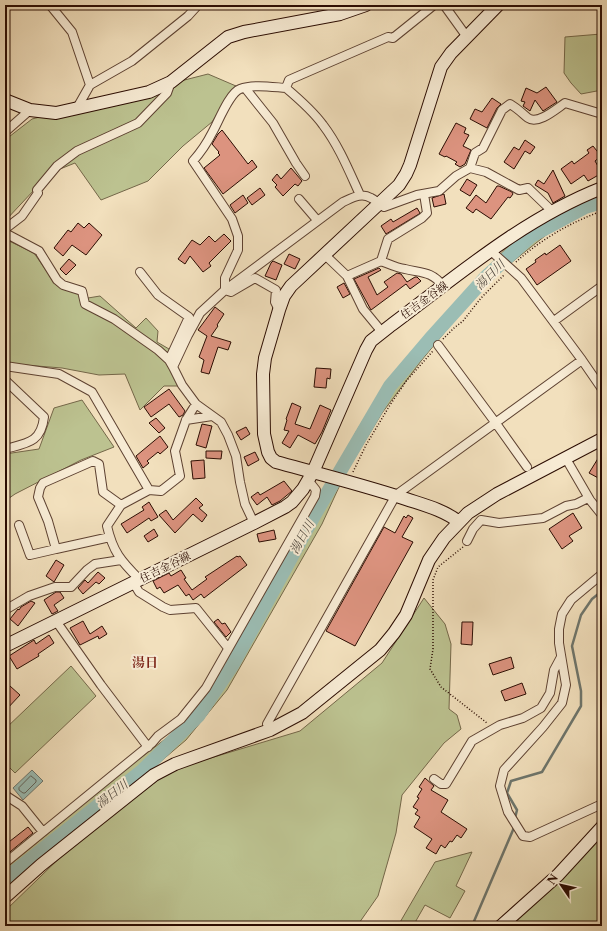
<svg xmlns="http://www.w3.org/2000/svg" width="607" height="931" viewBox="0 0 607 931" font-family="'Libre Caslon Text','Noto Serif JP',serif">
<style>
.green{fill:#bcc290;stroke:#746749}
.water{fill:#9bbdb4;stroke:#6e766d}
.lines{fill:none;stroke-linecap:round;stroke-linejoin:round}
.shore{stroke:#63645b;stroke-width:1}
.stream{stroke:#6e766d;stroke-width:2.5}
.river{stroke:#9bbdb4;stroke-width:14}
.building{fill:#dc937f;stroke:#2b0c02}
.street-casing{stroke:#5d4131;stroke-width:10}
.secondary-casing{stroke:#2b0c02;stroke-width:14}
.path{stroke:#2b0c02;stroke-width:1.5;stroke-dasharray:1 2;stroke-linecap:butt}
.street{stroke:#f7ebd4;stroke-width:8}
.secondary{stroke:#f7ebd4;stroke-width:12}
.labels{text-anchor:middle;stroke-width:4;stroke-linejoin:round;paint-order:stroke}
.street-label{font-size:11px;fill:#2b0c02;stroke:#f7ebd4}
.water-label{font-size:12px;font-style:italic;fill:#524a40;stroke:#f7ebd4}
.quarter-label{font-size:13px;font-weight:bold;fill:#7a1f14;stroke:#f7ebd4}
</style>
<rect width="100%" height="100%" fill="#f2e0bd"/>
<filter id="stains"><feTurbulence type="fractalNoise" baseFrequency=".005" numOctaves="4"/><feColorMatrix values="0 0 0 0 .2 0 0 0 0 .09 0 0 0 0 .02 0 0 0 .5 -.17"/></filter>
<radialGradient id="worn" r=".72"><stop offset=".6" stop-color="#630" stop-opacity="0"/><stop offset="1" stop-color="#630" stop-opacity=".3"/></radialGradient>
<!-- green -->
<path class="green" d="M602,27V90L581,94L571,83L564,73L565,37L601,34Z
M208,74L236,86L212,122L183,146L148,181L101,200L75,163L50,173L5,221V140L32,119Z
M602,191V207L592,210L555,228L502,270L468,304L421,361L382,413L345,474L322,524L227,690L186,740L5,893V869L126,769L168,737L200,705L252,609L341,462L356,432L384,386L486,269L519,235Z
M5,239L34,253L56,285L88,298L100,296L136,328L146,318L158,331L157,342L169,349L179,386H164L140,410L125,374L99,375L62,368L12,364L5,359Z
M82,400L114,447L81,460L15,494L5,501V454L39,449L54,408Z
M424,598L445,624L451,644L449,709L457,715L461,729L444,743L402,795L396,833L378,896L357,926H5V911L76,842L136,797L171,770L300,731L382,663Z
M71,666L96,696L15,773L5,763V729Z
M602,837V926H506Z
M472,852L456,886L465,891L450,918L425,905L413,926H403L399,924L435,862Z"/>
<!-- water -->
<path class="water" d="M32,770L43,781L23,800L13,788Z"/>
<g class="lines">
<!-- shore -->
<path class="shore" d="M31,776L36,780V782L25,793H23L19,790V788Z"/>
<!-- stream -->
<path class="stream" d="M515,818L517,810L507,793L511,781L542,772L581,706V691L572,646L581,615L592,599L602,591
M472,926L513,830L514,825"/>
<!-- river -->
<path class="river" d="M5,879L142,771L198,716L233,664L315,514L390,386L430,339L486,277L531,236L585,207L602,202"/>
</g>
<!-- building -->
<path class="building" d="M546,87L557,102L543,111L535,100L530,111L523,106L525,102L521,101L526,88L537,93Z
M492,98L501,104L497,108L487,128L470,119L475,109L482,112Z
M456,123L466,128L464,133L469,135L463,146L471,150L465,164L460,167L455,164L457,162L446,156L445,157L439,154Z
M222,130L248,164L252,160L257,167L223,194L204,168L220,155L218,153L219,152L212,144L218,134Z
M525,140L535,147L530,154L525,151L514,169L504,162L514,147L519,150Z
M593,146L601,156L595,161L602,173L588,181L584,175L571,184L561,169L572,161L574,164L589,153L587,150Z
M291,168L302,181L298,186L295,184L283,196L275,187L277,185L272,180L277,174L281,179Z
M553,170L565,196L553,203L548,193L535,185L538,180L544,184Z
M467,179L477,185L470,196L460,190Z
M497,186H499L512,192L513,194L510,198L508,197L491,219L476,209L473,213L466,208L476,195L486,203Z
M260,188L265,195L252,205L247,198Z
M444,194L446,204L434,207L432,198Z
M243,195L248,203L235,213L230,205Z
M417,208L420,213L419,214L386,234L381,226L391,219L393,222Z
M78,223L84,228L89,223L102,235L86,255L72,245L63,256L54,248L68,230L71,232Z
M224,234L231,241L209,263L211,266L203,272L190,256L185,264L178,259L192,240L200,245L209,236L215,242Z
M560,245L571,261L537,285L526,269L536,262L535,260L545,253L546,255Z
M289,254L300,259L295,269L284,264Z
M69,259L76,265L66,275L60,269Z
M273,261L282,265L276,280L265,276L271,263Z
M379,268L381,270L368,277L377,295L388,287L384,282L397,273L401,274L407,282L415,277H417L421,281L410,289L406,284L371,310L354,279Z
M344,283L350,294L343,298L337,287Z
M215,307L224,314L217,325L218,326L211,336L231,342L228,350L218,347L209,374L201,372L204,360L199,357L207,336L198,330Z
M316,368L331,369L330,379L327,378L326,388L314,387Z
M169,389L185,411L183,415L179,417L169,404L151,417L144,407Z
M292,403L301,407L295,424L310,429L320,405L331,410L322,432L315,444L298,435L290,448L282,443L289,431L284,430L287,420L286,419Z
M156,418L165,428L159,433L149,423Z
M202,424L212,426L206,448L196,445Z
M246,427L250,434L241,440L236,432Z
M160,436L168,447L160,454L158,452L147,461L149,463L143,468L136,456Z
M206,451H222L221,459L206,458Z
M255,452L259,460L248,466L244,457Z
M602,452V480L589,473Z
M204,460L205,478L193,479L191,461Z
M284,481L292,491L280,501L272,505L267,497L257,505L251,497L258,492L260,495Z
M196,498L203,505L199,508L207,515L202,522L193,514L175,533L159,515L166,510L173,520Z
M149,502L158,517L151,521L149,518L127,533L121,524L144,510L142,507Z
M573,513L582,528L569,536L573,541L562,549L549,529Z
M408,515L413,518L402,537L413,542L355,646L326,631L384,527L395,533L404,516L406,518Z
M154,529L158,536L148,542L144,536Z
M274,530L276,539L259,542L257,534Z
M237,556L238,557L240,556L247,565L204,598L201,594L193,600L189,594L186,596L178,585L164,593L160,587L157,589L153,581L169,573L171,576L181,570L186,578L184,579L192,590L207,579L205,577Z
M56,560L64,565L54,582L46,576Z
M98,572L105,578L99,584L96,582L83,594L78,588L85,580L88,583Z
M56,592H60L64,598L54,605L58,611L52,614L44,600Z
M31,601L35,603L18,626L10,619L18,609L19,610L21,607Z
M218,619L222,624L225,623L231,632L226,637L214,622Z
M83,621L90,634L102,626L107,634L99,639L98,636L80,645L70,628Z
M462,622H473L472,645L461,644Z
M49,635L54,643L38,654L39,656L17,669L9,656L34,640L36,644Z
M511,657L514,668L493,675L489,664Z
M522,683L526,694L505,701L501,691Z
M10,686L20,695L5,711V691Z
M425,778L434,786L431,790L448,800L441,812L467,829L461,838L457,835L452,842L450,841L445,848L441,845L436,854L426,848L432,839L414,827L420,817L415,814L418,810L413,807L419,798L417,797L422,789L419,787Z
M28,827L33,833L5,856V845Z"/>
<g class="lines">
<!-- street casing -->
<g class="street-casing">
<path id="street" d="M50,5L72,32L90,85
M444,5L467,37
M245,88L273,123L296,163L305,176
M286,88C299,99 313,111 323,125C339,146 349,171 360,195
M77,108L90,85L132,61L188,16L198,5
M5,132L30,110
M470,168L475,153L483,148L502,110L510,104C517,108 522,113 528,118C538,125 556,109 565,103L602,114
M424,194L427,213L422,218L388,239L381,261C389,264 397,268 405,269C421,273 432,271 443,286
M299,199L317,220
M5,229L22,216L38,193L37,190L57,166L77,151L138,123L167,93L171,82
M5,233L39,251L57,280L63,285L82,291L85,304L114,319L158,350L169,360L173,367L182,385L196,404L221,422L228,435L236,456L240,482L245,504L254,523
M491,251L521,278L582,360L602,389
M325,255L347,276L381,261
M140,272L158,295L189,317L169,360
M347,276L363,309L382,332
M225,290V278L238,250V236L232,219L193,161C201,152 207,143 212,133C218,123 229,93 240,89C253,84 272,87 286,88L289,80L388,37L393,38L434,5
M225,290L231,292L255,278L276,290L275,302L279,310
M554,321L602,286
M438,345L495,422L527,467
M5,366L59,374L92,392L149,490
M173,367L188,335L200,313L225,290L343,202C352,198 361,192 371,198C376,200 379,205 384,207L417,195L439,191L456,176L470,168L486,172L519,190L528,188L552,211
M5,380L44,417C41,443 27,443 5,449
M186,420L212,416
M565,457L590,500L602,515
M19,525L30,555L56,549
M110,537L56,549L48,521L38,497L40,488L43,483L93,461L99,464L103,492L121,505
M467,541L473,529L481,520L499,523L543,518L566,506L576,504L588,498
M602,574L571,600L562,614L559,629V643L566,685L562,703L543,727L504,770L500,786L508,812L523,836L530,837L602,804
M139,579C121,561 113,552 107,526L121,505L149,490L161,491L180,476L175,451L186,420L196,404
M133,582L139,592L163,607L170,610L196,608L228,648
M5,610L29,596L55,587H71L87,570L95,564L121,560
M56,621L101,685L148,747
M270,730L267,724L396,495L582,360
M434,779L441,784H446L472,741L500,725L523,718L541,708L550,693L554,670L561,657
M5,795L22,806L43,832
M5,863L152,743L158,736L181,719L206,688L315,496L316,490L308,480"/>
</g>
<!-- secondary casing -->
<g class="secondary-casing">
<path id="secondary" d="M5,100L30,110L56,113L149,92L171,82L228,37L244,32L340,14L366,5
M459,522C444,510 424,505 406,499C363,485 320,474 276,462L271,458L268,452L264,434L263,374L265,358L279,310L284,296L291,286L399,185L406,174L410,165L441,67L451,53L498,5
M5,646L254,523L285,507L292,502L303,489L313,472L366,350L371,341L390,326C457,276 523,219 602,188
M5,897L41,865L154,775L175,764L270,730L302,713L380,650L394,633L406,615L429,560L444,538L468,513L497,494L602,439
M501,926L558,875L602,827"/>
</g>
<!-- path -->
<path class="path" d="M315,8L320,5
M516,262C540,240 571,222 602,211
M443,339L454,328L463,321L481,298L505,274
M353,472L366,445L390,405L407,380L433,351
M463,547L438,567L433,580V649L430,669L441,687L487,723"/>
<!-- street -->
<use href="#street" class="street"/>
<!-- secondary -->
<use href="#secondary" class="secondary"/>
</g>
<g class="labels">
<!-- street labels -->
<g class="street-label">
<text transform="translate(424 300) rotate(-36)" y="4">住吉金谷線</text>
<text transform="translate(165 567) rotate(-26)" y="4">住吉金谷線</text>
</g>
<!-- water labels -->
<g class="water-label">
<text transform="translate(490 275) rotate(-45)" y="4">湯日川</text>
<text transform="translate(302 537) rotate(-61)" y="4">湯日川</text>
<text transform="translate(112 794) rotate(-38)" y="4">湯日川</text>
</g>
<!-- quarter labels -->
<g class="quarter-label">
<text x="145" y="667">湯日</text>
</g>
</g>
<!-- margin -->
<rect width="607" height="931" fill="none" stroke="#f2e0bd" stroke-width="20"/>
<rect x="6" y="6" width="595" height="919" fill="none" stroke="#2b0c02" stroke-width="2"/>
<rect x="10" y="10" width="587" height="911" fill="none" stroke="#2b0c02"/>
<!-- north arrow -->
<g transform="translate(561 885) rotate(304)" stroke="#f7ebd4" stroke-width="3" paint-order="stroke">
<path d="M0-3L7 15L0 10L-7 15Z" fill="#2b0c02"/>
<text y="-6" font-size="11" font-weight="bold" text-anchor="middle" fill="#2b0c02">N</text>
</g>
<rect width="100%" height="100%" filter="url(#stains)"/>
<rect width="100%" height="100%" fill="url(#worn)"/>
</svg>
